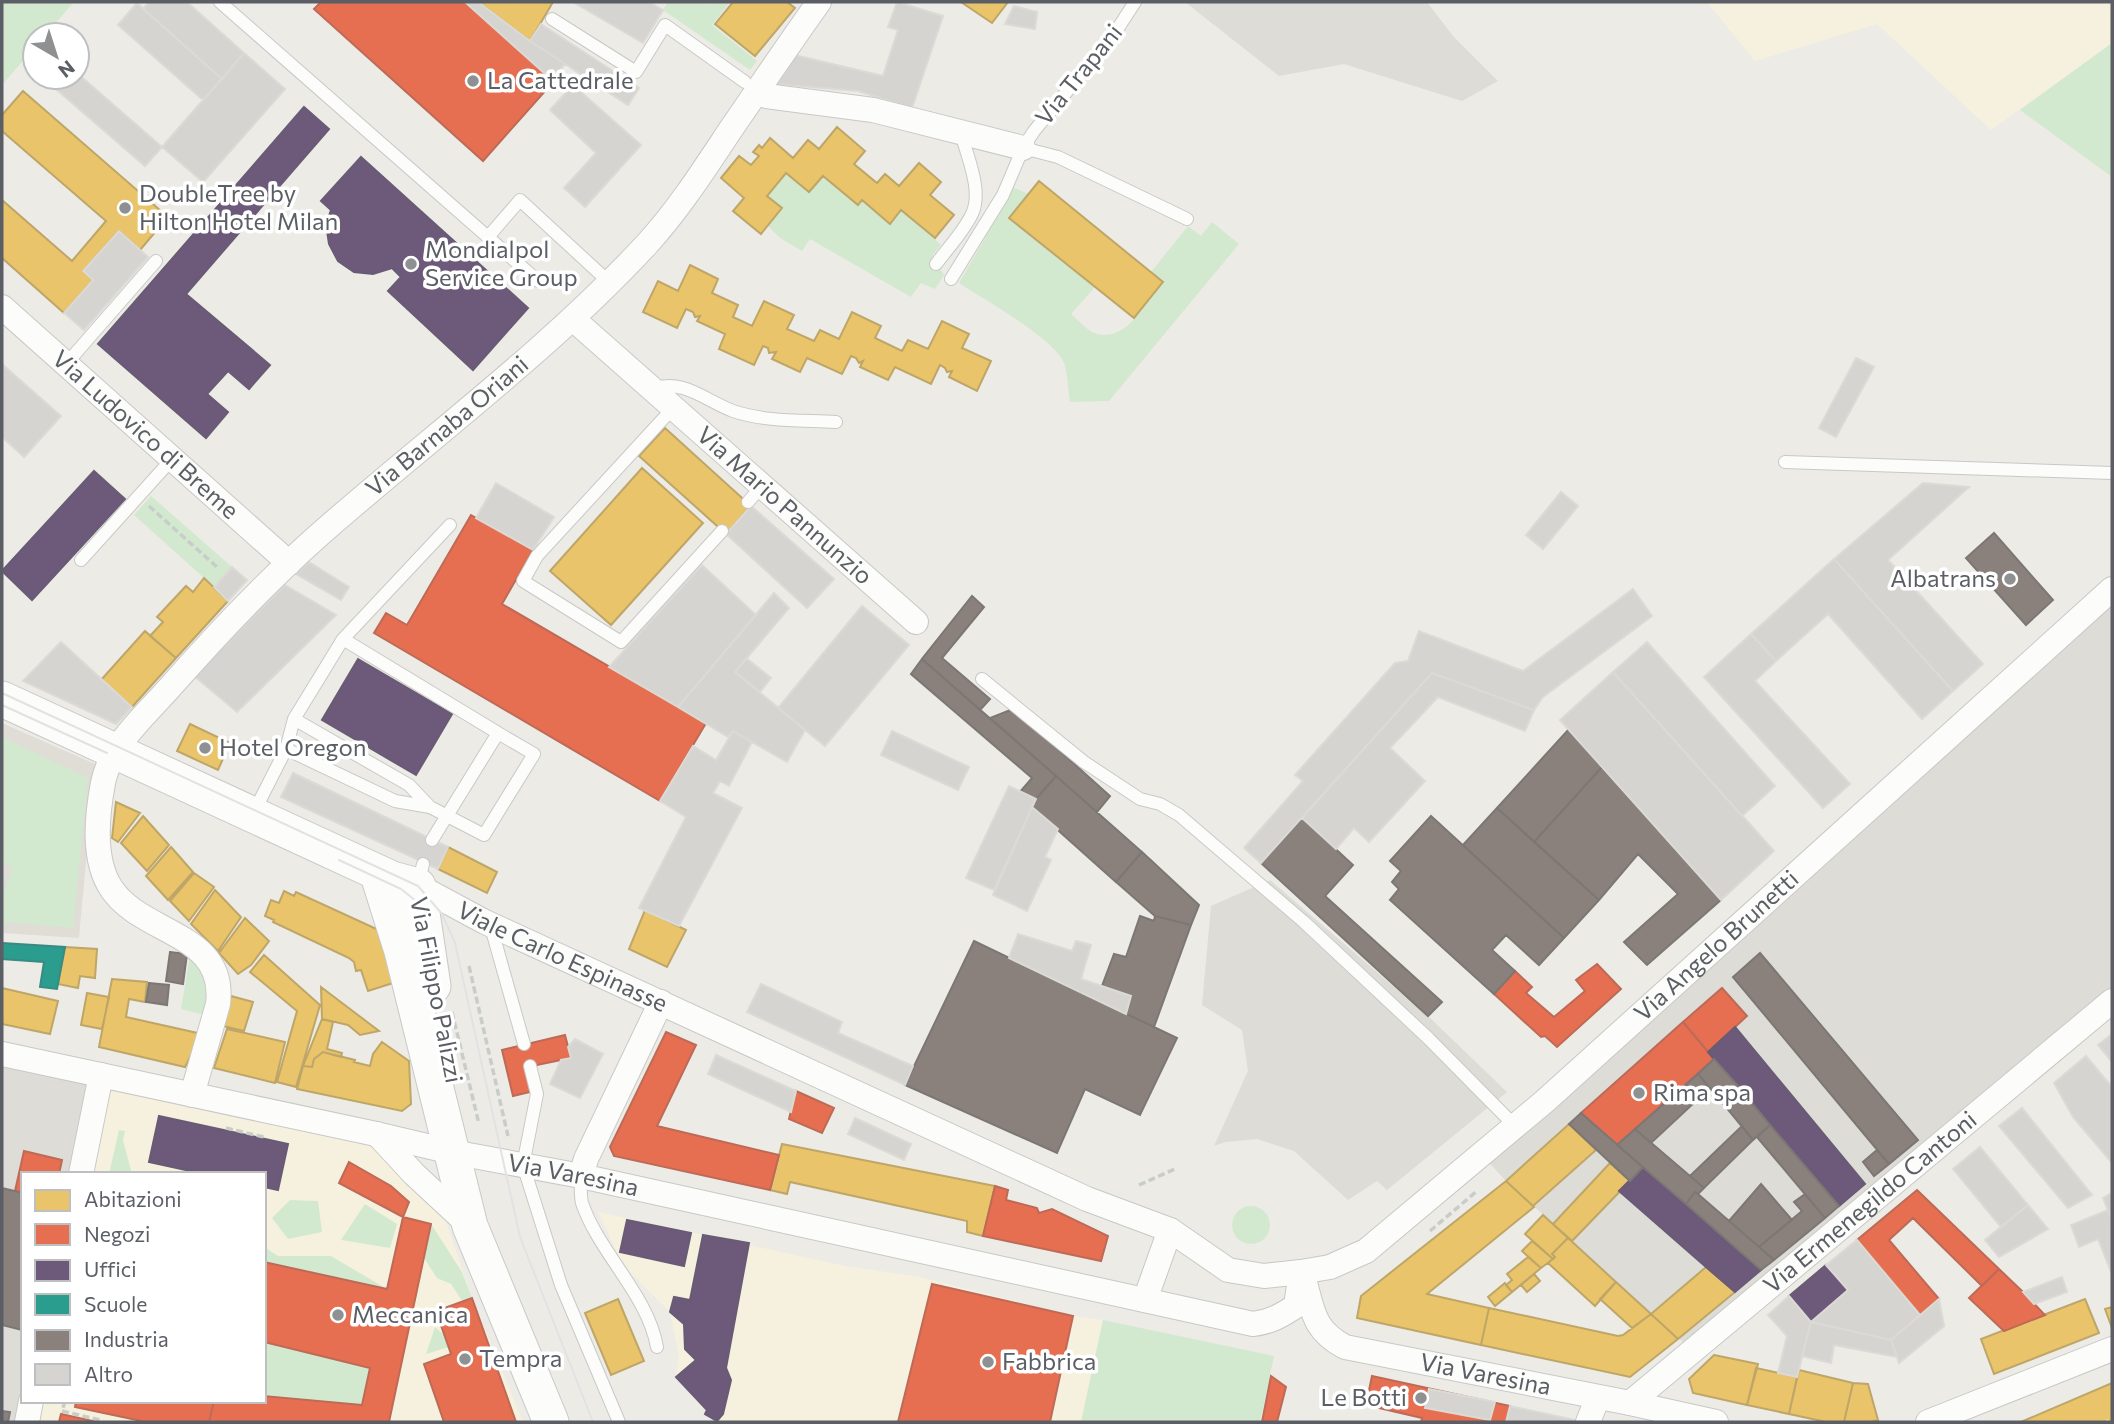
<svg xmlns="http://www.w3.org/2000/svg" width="2114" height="1424" viewBox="0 0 2114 1424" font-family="Commissioner,sans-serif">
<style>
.commercial{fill:#f6f1de}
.industrial{fill:#dddcd7}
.education{fill:#dfddd6}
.green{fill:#d3e9cf}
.homes{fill:#e9c46a;stroke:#bea668;stroke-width:2}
.shops{fill:#e76f51;stroke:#bd6a57;stroke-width:2}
.offices{fill:#6d597a;stroke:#685b74;stroke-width:2}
.schools{fill:#2a9d8f;stroke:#398a82;stroke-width:2}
.industry{fill:#8a817c;stroke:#7c7775;stroke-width:2}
.building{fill:#d6d4d1;stroke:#dcdad5;stroke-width:2}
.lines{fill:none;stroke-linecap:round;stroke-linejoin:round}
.lane-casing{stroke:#c8c8c7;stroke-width:14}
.street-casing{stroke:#c8c8c7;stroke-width:26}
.secondary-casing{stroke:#c8c9c8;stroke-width:37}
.path{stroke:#c8cdca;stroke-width:3.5;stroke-dasharray:7 3.5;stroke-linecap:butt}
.lane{stroke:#fcfcfb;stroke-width:12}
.street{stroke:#fcfcfb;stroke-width:24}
.secondary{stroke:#fcfcfb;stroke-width:35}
.tram{stroke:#e3e2e3;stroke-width:2}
.rail{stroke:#e3e2e3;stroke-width:5;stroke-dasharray:2 9;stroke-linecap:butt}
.poi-dot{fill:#8e9092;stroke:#fff;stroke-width:2.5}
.labels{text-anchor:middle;stroke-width:7;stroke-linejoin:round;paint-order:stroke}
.street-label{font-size:24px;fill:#5b5f65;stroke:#fff}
.poi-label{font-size:24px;fill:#5b5f65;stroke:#fff;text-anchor:start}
</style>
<rect width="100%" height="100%" fill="#ecebe6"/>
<!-- commercial -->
<path class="commercial" d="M1707,2H2112V43L1991,130L1877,24L1755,61Z
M105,1076L375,1136L439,1201L472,1298L523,1422H31L35,1401H264V1174H84Z
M598,1212L845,1266L920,1277L1073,1316L1103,1320L1081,1422H717L705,1414L707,1410L676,1377L679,1356L670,1312L623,1265Z"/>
<!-- industrial -->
<path class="industrial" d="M1185,2H1427L1453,36L1498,81L1462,101L1344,64L1279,76Z
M2112,589V1001L1693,1351L1506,1181L1482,1155Z
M1270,880L1428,1016L1507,1092L1387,1190L1377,1181L1348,1200L1294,1151L1257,1139L1225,1142L1214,1146L1248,1071L1242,1030L1202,1005L1211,906Z
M2,1054L98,1075L76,1174H23V1401L20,1422H2Z"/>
<!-- education -->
<path class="education" d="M2,723L95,764L79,938L2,933Z"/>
<!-- green -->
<path class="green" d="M2,2H74L45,35H35V47L2,85Z
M668,2H703L707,4L709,2H730L712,25L757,61L750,70L663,10Z
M2112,43V177L2020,110Z
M786,173L809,192L823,176L858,205L862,200L890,224L901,210L941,245L932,256L944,275L935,289L921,283L911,297L810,239L802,251L780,238L768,226L782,208L767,196Z
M1014,188L1029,194L1009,218L1095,287L1071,314C1077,319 1085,328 1092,332C1124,347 1147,302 1163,282L1151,272L1188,226L1201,236L1212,222L1239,244L1109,401L1070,402C1068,389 1068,375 1064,363C1056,340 982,298 959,283Z
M151,496L232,567L214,587L134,515Z
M2,737L88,778L73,928L2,922V899L13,867L2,862Z
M190,956C211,979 209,985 205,1015L181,1009Z
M119,1130L125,1131L123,1140L132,1174H109Z
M290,1200L318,1201L322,1232L288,1239L272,1218Z
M365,1204L397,1224L390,1248L341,1240Z
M1232 1225a19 19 0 1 1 38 0a19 19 0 1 1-38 0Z
M431,1224L462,1272L472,1298L463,1302L451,1284L437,1278L424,1258Z
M264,1247L278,1256H331L387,1289L264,1262Z
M1103,1320L1274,1356L1260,1422H1081Z
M435,1327L444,1335L449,1347L426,1354Z
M264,1342L370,1368L362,1405L264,1396Z"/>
<!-- homes -->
<path class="homes" d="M478,2H553L530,41Z
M733,2H787L795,8L755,56L715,24Z
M961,2H1008L992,23Z
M23,91L168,217L140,250L119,231L83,271L93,280L64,313L2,258V200L72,261L106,221L2,131V115Z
M837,127L865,151L854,164L877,183L885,174L899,186L919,163L941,182L930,195L954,215L935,238L901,210L890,224L862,200L858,205L823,176L809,192L786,173L767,196L782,208L761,234L733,211L744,198L721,178L739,156L751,165L759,156L753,152L759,145L762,148L770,138L793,158L808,140L819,149Z
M1039,181L1163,282L1134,318L1009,218Z
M690,265L718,279L712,293L738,305L733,317L752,326L764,301L794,315L787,329L814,341L820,330L839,339L852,312L881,326L875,338L902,351L908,340L928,349L942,321L969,334L962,348L991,361L977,391L949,377L952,371L947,372L945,368L940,365L931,384L895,367L888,380L860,367L863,361L859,363L856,358L851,356L842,374L807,358L800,372L772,359L776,352L769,353L768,348L763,346L754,365L719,349L725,334L697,321L700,316L695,317L693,312L686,309L677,328L643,312L658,281L678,291Z
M665,428L751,506L726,534L639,456Z
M642,468L703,523L611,625L550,571Z
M204,578L228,601L176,658L150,636L163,622L157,617L186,586L193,592Z
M145,631L176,658L132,707L101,680Z
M190,724L230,743L218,770L177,751Z
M116,802L140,813L118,842L112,838Z
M143,816L169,845L147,871L121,843Z
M171,847L193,872L168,900L146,876Z
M448,847L497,872L487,893L438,869Z
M194,873L214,887L189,921L170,901Z
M215,890L241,917L218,951L191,924Z
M284,891L294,896L296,892L383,932L393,983L368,991L361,970L356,971L354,962L349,958L273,922L274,920L265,916L271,900L279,903Z
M645,910L686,930L667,967L629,949Z
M245,918L269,941L251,965L238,974L219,953Z
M65,947L97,949L95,978L80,976L78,988L58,984Z
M264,955L320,1005L296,1087L277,1082L297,1011L250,972Z
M112,979L147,982L145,1002L129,999L126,1017L202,1034L185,1067L99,1047Z
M321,987L379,1031L360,1035L348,1025L322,1019Z
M2,988L58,1001L50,1034L2,1024Z
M87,993L109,997L102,1029L81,1025Z
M231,996L253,1002L244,1031L223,1026Z
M322,1019L333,1022L327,1049L342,1053L341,1057L323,1052L314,1059L312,1067L303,1066Z
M227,1029L285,1042L275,1083L214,1068Z
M382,1042L409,1061L411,1104L402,1111L297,1089L303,1066L312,1067L314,1059L323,1052L355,1060L354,1062L370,1066L373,1054Z
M1569,1124L1596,1150L1533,1206L1506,1181Z
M782,1144L995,1186L983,1236L967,1232V1221L790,1182L787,1194L770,1190Z
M1610,1163L1630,1181L1572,1241L1553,1224Z
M1506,1181L1534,1207L1427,1294L1489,1308L1481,1345L1357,1318L1361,1296Z
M1543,1215L1568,1238L1552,1254L1555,1257L1553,1259L1525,1234Z
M1568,1238L1616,1282L1595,1306L1548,1263L1555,1257L1552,1254Z
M1532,1241L1553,1259L1541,1268L1522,1251Z
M1528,1257L1541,1268L1512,1292L1506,1285L1512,1280L1507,1274Z
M1706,1267L1735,1292L1678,1339L1651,1314Z
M1534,1274L1540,1281L1527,1292L1521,1285Z
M1616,1282L1651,1314L1632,1328L1600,1299Z
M1505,1283L1512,1292L1495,1306L1488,1297Z
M618,1299L644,1361L611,1375L585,1313Z
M2085,1299L2099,1333L1994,1374L1981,1339Z
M2112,1307V1328L2105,1309Z
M1489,1308L1618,1336L1623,1335L1651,1314L1678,1339L1630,1377L1481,1345Z
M1714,1355L1758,1364L1747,1405L1693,1393L1689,1379Z
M1756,1368L1797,1377L1789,1414L1747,1405Z
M1799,1370L1853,1383L1844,1422H1826L1789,1414Z
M1853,1383L1868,1384L1878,1420L1871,1422H1844Z
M2112,1383V1422H2021Z"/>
<!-- shops -->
<path class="shops" d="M321,2H465L554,81L483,161L314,9Z
M471,515L533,550L502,604L706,723L660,801L374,633L386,613L407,625Z
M1597,964L1621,989L1557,1047L1545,1036L1541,1037L1494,994L1515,971L1532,987L1526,993L1554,1017L1585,991L1576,980Z
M1722,988L1747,1016L1708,1052L1683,1022Z
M1683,1022L1714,1059L1617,1145L1581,1113Z
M666,1032L696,1045L657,1126L779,1155L770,1190L614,1156L610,1147Z
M565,1035L571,1058L527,1067L534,1091L513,1096L502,1050Z
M796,1091L834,1108L822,1133L789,1119Z
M24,1151L62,1160L59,1174H23V1193L15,1191Z
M349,1162L391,1186L409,1202L403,1217L339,1183Z
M995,1186L1008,1190L1006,1200L1037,1208L1039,1213L1052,1209L1108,1236L1101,1261L983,1236Z
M1917,1190L1999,1269L1982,1286L1913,1218L1889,1240L1939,1299L1920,1315L1857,1240Z
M403,1217L431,1224L389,1422H209L214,1401H264V1396L362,1405L370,1368L264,1342V1262L387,1289Z
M1999,1269L2023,1292L2045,1315L2004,1331L1969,1298Z
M932,1284L1073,1316L1050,1422H898Z
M472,1298L516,1422H444L424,1364L451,1354L436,1311Z
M1271,1376L1286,1387L1277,1422H1262Z
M1372,1376L1510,1406L1506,1422H1421L1422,1418L1366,1405Z
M76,1401H214L209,1422H146L75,1407Z
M61,1414L93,1421L92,1422H59Z"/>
<!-- offices -->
<path class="offices" d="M304,107L329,129L186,294L270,365L249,389L228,371L207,394L228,412L206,438L98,344Z
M361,157L528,308L473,370L388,291L401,277L392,268L373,274L354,272L338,261L329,244L326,224L331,210L321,201Z
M94,471L125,499L32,600L2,571Z
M358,659L452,714L416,775L322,720Z
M1735,1027L1865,1184L1839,1206L1708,1052Z
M159,1116L288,1144L278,1190L264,1187V1174H204L149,1162Z
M1643,1167L1686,1204L1761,1270L1735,1292L1706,1267L1619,1191Z
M627,1220L691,1233L684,1266L620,1252Z
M703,1235L749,1243L726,1368L731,1380L723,1414L717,1421L705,1414L707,1410L676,1377L696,1360L685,1349L684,1324L670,1312L674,1297L690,1300Z
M1826,1265L1848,1290L1811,1322L1789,1296Z"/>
<!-- schools -->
<path class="schools" d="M2,943L65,947L57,989L40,987L44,962L2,959Z"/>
<!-- industry -->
<path class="industry" d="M1994,533L2053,600L2026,625L1966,558Z
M972,596L984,607L942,658L990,699L980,710L922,659Z
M922,659L1056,776L1036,799L1020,792L1032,778L911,674Z
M1013,709L1110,796L1097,812L990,718Z
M1569,729L1602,767L1534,842L1497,808Z
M1602,767L1721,900L1647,965L1624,942L1678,894L1638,854L1599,900L1534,842Z
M1056,776L1142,852L1116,882L1032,807L1036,799Z
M1497,808L1599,900L1564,938L1463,845Z
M1431,816L1564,938L1539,965L1506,935L1492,950L1515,971L1494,994L1390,900L1399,889L1392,882L1401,871L1390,861Z
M1302,818L1353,865L1325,896L1442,1002L1428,1016L1261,863Z
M1142,852L1199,905L1191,925L1155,916L1116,882Z
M1140,916L1154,921L1155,916L1191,925L1154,1027L1126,1014L1131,996L1102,986L1114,954L1126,957Z
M974,941L1177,1038L1140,1115L1085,1089L1057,1153L905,1085Z
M170,952L187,954L183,984L166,981Z
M1760,953L1918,1140L1889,1164L1733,977Z
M149,983L169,985L167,1005L146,1002Z
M1714,1059L1738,1086L1721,1101L1698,1074Z
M1698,1074L1710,1088L1651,1143L1635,1129Z
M1738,1086L1770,1125L1753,1140L1721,1101Z
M1581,1113L1643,1167L1630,1181L1569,1124Z
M1770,1125L1839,1206L1825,1218L1757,1137Z
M1742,1126L1753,1140L1704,1188L1690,1176Z
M1635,1129L1704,1188L1698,1194L1695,1192L1686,1204L1617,1145Z
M1877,1150L1889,1164L1874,1176L1863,1162Z
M1761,1184L1792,1220L1759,1247L1729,1221Z
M2,1188L23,1193L22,1330L2,1325Z
M1695,1192L1698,1194L1774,1260L1761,1270L1686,1204Z
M1805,1194L1825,1218L1774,1260L1759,1247L1802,1211L1794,1202Z
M2,1411L10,1412L8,1422H2Z"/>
<!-- building -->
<path class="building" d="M149,2H187L244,53L222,79L143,9Z
M465,2H478L530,41L565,64L552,80Z
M573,2H649L663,10L643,43Z
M897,2L943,16L912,108L858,91L775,84L794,55L883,76L898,30L888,27Z
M137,3L222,79L203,100L118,25Z
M1014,6L1037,12L1035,29L1005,24Z
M541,24L639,88L628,105L530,41Z
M244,53L285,89L203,182L162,147Z
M77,73L162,147L145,166L42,77H77Z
M573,85L641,145L585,207L564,188L596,153L550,110Z
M119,231L148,257L84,330L64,313L93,280L83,271Z
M1856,358L1874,367L1836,437L1819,428Z
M2,364L61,416L24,457L2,437Z
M496,483L554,517L533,550L476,518Z
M1923,483L1969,487L1888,560L1983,664L1953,691L1834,559Z
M1561,492L1578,506L1543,549L1526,535Z
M751,506L834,579L807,608L726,534Z
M1834,559L1953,691L1922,719L1828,614L1776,661L1751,634Z
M309,562L349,587L341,600L296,574Z
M702,565L756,615L678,707L609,667Z
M232,567L247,580L228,601L214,587Z
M285,585L336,615L237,712L194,676Z
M1633,589L1652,616L1543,697L1534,710L1432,673L1261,863L1244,848L1303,781L1295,775L1395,663L1408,661L1419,631L1523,671Z
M774,593L789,608L735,672L805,730L787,762L733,731L728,737L678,707Z
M862,606L909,645L825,746L778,708Z
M1751,634L1776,661L1755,681L1850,784L1823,808L1704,677Z
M61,642L132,707L116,724L23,681Z
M1647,642L1775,786L1742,816L1613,672Z
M746,658L771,678L760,692L735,672Z
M1613,672L1774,851L1721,900L1560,720Z
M1432,673L1534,710L1525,731L1438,697L1390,748L1425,781L1369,842L1354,828L1336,849L1302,818Z
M733,731L752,742L729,786L720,781L713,793L742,808L679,926L639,908L686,817L660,801L693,746L716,760Z
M892,731L969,767L958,790L881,755Z
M293,773L448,847L438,869L281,797Z
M1009,786L1036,799L994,890L966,878Z
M1032,807L1058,829L1045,857L1051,860L1027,911L993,895Z
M1018,934L1072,951L1076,941L1091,945L1081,979L1131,996L1126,1014L1009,958Z
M761,984L842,1022L838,1033L913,1066L905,1085L747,1012Z
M2112,1034V1062L2098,1045Z
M575,1039L603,1054L580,1098L550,1084L561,1060L571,1058L568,1047Z
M716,1055L796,1091L791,1112L708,1074Z
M2086,1056L2112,1087V1163L2073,1117L2054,1083Z
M2022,1108L2092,1195L2068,1208L1999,1126Z
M855,1118L911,1144L904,1160L848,1134Z
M1980,1147L2028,1205L2001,1227L1953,1169Z
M2112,1193V1220L2103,1198Z
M2028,1205L2048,1229L1999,1257L1985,1240Z
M2108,1210L2112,1220V1274L2098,1239L2079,1247L2071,1225Z
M1857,1240L1920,1315L1891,1340L1811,1322L1848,1290L1826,1265Z
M2062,1277L2067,1292L2034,1304L2023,1292Z
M1789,1296L1811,1322L1797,1377L1778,1373L1787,1336L1768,1315Z
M1939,1299L1944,1326L1899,1363L1891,1340Z
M1811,1322L1891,1340L1897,1357L1834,1345L1831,1363L1802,1356Z
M1429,1389L1495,1402L1490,1420L1425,1408Z
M1510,1406L1575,1420V1422H1506Z"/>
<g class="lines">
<!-- lane casing -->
<g class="lane-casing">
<path id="lane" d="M220,2L538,281
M552,19L636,72L665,25L745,82
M1023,148L1034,131L1113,36L1135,2
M488,237L520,200L609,282
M936,264C948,248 964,231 972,214C983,191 967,156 961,133
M951,279L1003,195L1023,148L1058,157L1187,219
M67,363L156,261
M653,389C683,378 706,401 733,411C765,422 802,420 836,422
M674,407L537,556L523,581L621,642L722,531
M1785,462L2112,473
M748,502L762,486
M450,525L343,639L294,719L409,785L430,807L484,835L534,754L498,733
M81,560L173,458
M343,639L498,733L432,840
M982,679L1084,762L1140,799L1160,804L1179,815L1304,922L1428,1038L1515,1126
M294,719L286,749L395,801L430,807
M253,814L286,749
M418,885L423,864
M491,927L524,1044
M530,1066L537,1094L523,1165L561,1285L619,1422
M581,1176C581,1184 580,1195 582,1203C599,1253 648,1295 657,1347"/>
</g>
<!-- street casing -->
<g class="street-casing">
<g id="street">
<path d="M757,91L766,96L873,110L1023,148"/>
<path id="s1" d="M2,307L289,563"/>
<path id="s2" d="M573,319L916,622"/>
<path id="s3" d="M418,886L485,922L1087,1199L1170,1230L1228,1270L1264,1276L1301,1272L1330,1267L1366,1251L1545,1101L2112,589"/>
<path id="s4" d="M2,1054L376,1134L452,1152L581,1176L1253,1324C1271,1322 1282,1315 1296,1306L1301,1272"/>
<path id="s5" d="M192,1095L218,1004C227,932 141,935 111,888C92,859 97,815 103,783C111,743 147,714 172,685C218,633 267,581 319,535C428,439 548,351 647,244C679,209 705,168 731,129C760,87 789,44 819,2"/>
<path d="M377,1134L414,1174L470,1226"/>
<path d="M81,1174L101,1075"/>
<path d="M581,1176L586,1159L661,1002"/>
<path id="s6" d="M1304,1279C1313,1311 1313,1330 1345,1347L1630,1403L1716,1422"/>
<path d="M1145,1300L1170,1230"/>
<path id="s7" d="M1630,1403L2112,1001"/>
<path d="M27,1422L31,1401"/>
<path d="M1588,1422L1598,1397"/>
<path d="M1928,1422L2112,1349"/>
</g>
</g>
<!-- secondary casing -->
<g class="secondary-casing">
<path id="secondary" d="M2,699L392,879L418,886
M377,872L402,951L470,1226L551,1422
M418,886L433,986"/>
</g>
<!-- path -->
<path class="path" d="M149,506L218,568
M469,966L508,1136
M452,1012L479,1124
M226,1128L264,1137
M1139,1185L1177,1168
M1430,1231L1477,1191
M65,1401L62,1411L100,1420V1422"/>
<!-- lane -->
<use href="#lane" class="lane"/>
<!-- street -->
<use href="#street" class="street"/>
<!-- secondary -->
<use href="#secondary" class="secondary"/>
<!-- tram -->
<path class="tram" d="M2,693L418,886L442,914L455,943L520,1237L593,1422
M2,705L107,753
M339,860L401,889L426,909"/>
<!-- rail -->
<path class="rail" d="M2107,1422L2112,1420"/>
</g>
<!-- markers -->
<g class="poi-dot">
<circle cx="473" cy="81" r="7"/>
<circle cx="125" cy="208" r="7"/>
<circle cx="411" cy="264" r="7"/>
<circle cx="2010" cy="579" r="7"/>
<circle cx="205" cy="748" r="7"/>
<circle cx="1639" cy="1093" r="7"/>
<circle cx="338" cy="1315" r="7"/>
<circle cx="465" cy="1359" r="7"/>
<circle cx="988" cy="1362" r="7"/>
<circle cx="1421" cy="1398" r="7"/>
</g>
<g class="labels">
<!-- street labels -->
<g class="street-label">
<text transform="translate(1079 75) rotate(-51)" y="8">Via Trapani</text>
<text dy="8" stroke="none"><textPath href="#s5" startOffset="870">Via Barnaba Oriani</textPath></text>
<text dy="8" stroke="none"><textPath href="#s1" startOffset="192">Via Ludovico di Breme</textPath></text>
<text dy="8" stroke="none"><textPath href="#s2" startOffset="282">Via Mario Pannunzio</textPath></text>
<text dy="8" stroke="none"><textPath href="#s3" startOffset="1505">Via Angelo Brunetti</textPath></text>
<text dy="8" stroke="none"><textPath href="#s3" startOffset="161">Viale Carlo Espinasse</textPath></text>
<text transform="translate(436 990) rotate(79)" y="8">Via Filippo Palizzi</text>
<text dy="8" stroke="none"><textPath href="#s4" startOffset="584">Via Varesina</textPath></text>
<text dy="8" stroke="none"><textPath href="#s7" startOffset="313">Via Ermenegildo Cantoni</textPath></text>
<text dy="8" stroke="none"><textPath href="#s6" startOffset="226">Via Varesina</textPath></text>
</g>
<!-- poi labels -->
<g class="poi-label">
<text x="487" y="89">La Cattedrale</text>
<text x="139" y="202">DoubleTree by<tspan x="139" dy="28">Hilton Hotel Milan</tspan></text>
<text x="425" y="258">Mondialpol<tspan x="425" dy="28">Service Group</tspan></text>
<text x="1996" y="587" text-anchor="end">Albatrans</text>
<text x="219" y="756">Hotel Oregon</text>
<text x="1653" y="1101">Rima spa</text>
<text x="352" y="1323">Meccanica</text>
<text x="479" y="1367">Tempra</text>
<text x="1002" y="1370">Fabbrica</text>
<text x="1407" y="1406" text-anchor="end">Le Botti</text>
</g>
</g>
<!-- border -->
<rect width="2114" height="1424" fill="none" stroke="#5b5f65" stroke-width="7"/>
<!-- legend -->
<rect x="21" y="1172" width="245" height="231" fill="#ffffff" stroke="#bdbfc1" stroke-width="2"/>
<rect x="35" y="1190" width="35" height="21" fill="#e9c46a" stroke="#bdbfc1" stroke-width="2"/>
<text x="84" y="1207" font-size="21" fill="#5b5f65">Abitazioni</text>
<rect x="35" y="1224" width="35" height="21" fill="#e76f51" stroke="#bdbfc1" stroke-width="2"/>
<text x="84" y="1242" font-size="21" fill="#5b5f65">Negozi</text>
<rect x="35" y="1260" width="35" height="21" fill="#6d597a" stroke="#bdbfc1" stroke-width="2"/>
<text x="84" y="1277" font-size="21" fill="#5b5f65">Uffici</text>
<rect x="35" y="1294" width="35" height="21" fill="#2a9d8f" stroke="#bdbfc1" stroke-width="2"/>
<text x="84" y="1312" font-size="21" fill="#5b5f65">Scuole</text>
<rect x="35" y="1330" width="35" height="21" fill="#8a817c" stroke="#bdbfc1" stroke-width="2"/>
<text x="84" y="1347" font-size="21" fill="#5b5f65">Industria</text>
<rect x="35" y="1364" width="35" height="21" fill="#d6d4d1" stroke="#bdbfc1" stroke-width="2"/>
<text x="84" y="1382" font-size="21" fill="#5b5f65">Altro</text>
<!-- north arrow -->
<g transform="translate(56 56) rotate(141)"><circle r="33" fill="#ffffff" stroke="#bdbfc1" stroke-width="2"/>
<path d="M0-5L12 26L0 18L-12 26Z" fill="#8e9092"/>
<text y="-10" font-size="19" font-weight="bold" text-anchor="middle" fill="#5b5f65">N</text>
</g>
</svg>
